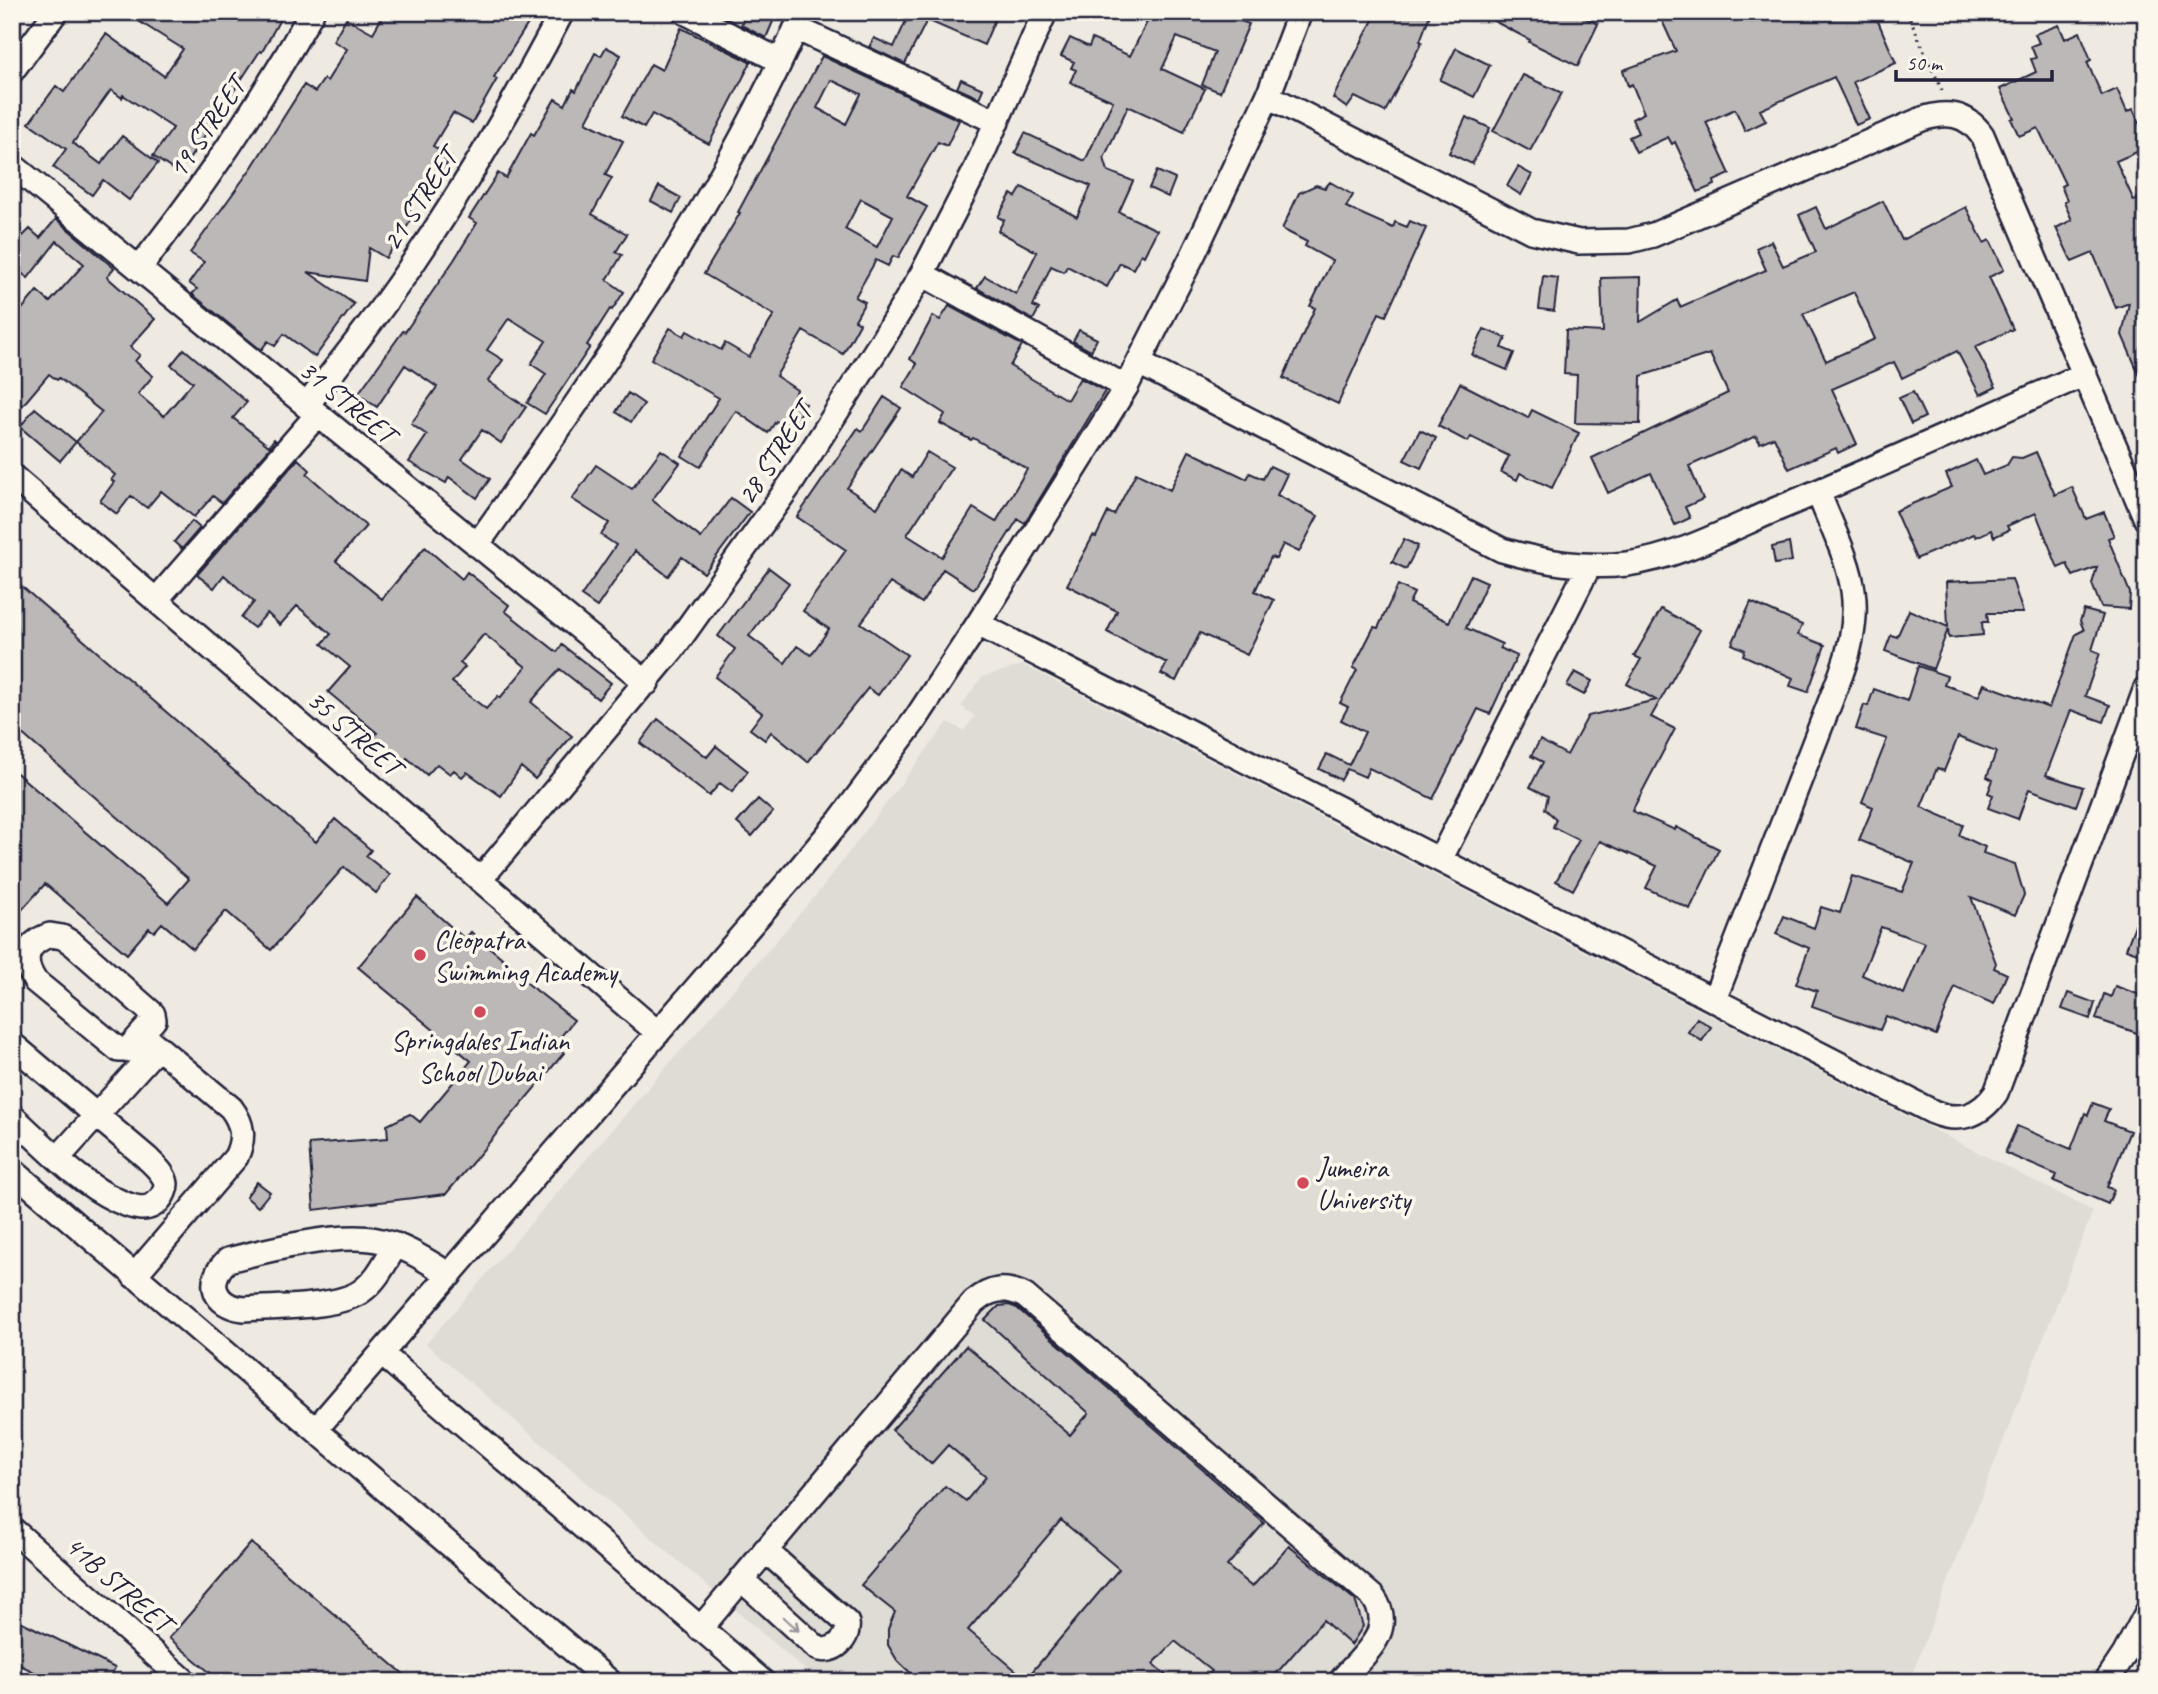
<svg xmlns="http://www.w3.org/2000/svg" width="2158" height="1694" viewBox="0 0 2158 1694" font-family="Caveat,sans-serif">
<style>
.built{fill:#dfdbd5}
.building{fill:#bcb8b8;stroke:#22223b;stroke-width:2;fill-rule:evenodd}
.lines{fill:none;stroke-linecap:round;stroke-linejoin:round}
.minor-casing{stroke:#22223b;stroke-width:28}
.path{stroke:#22223b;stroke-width:3.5;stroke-dasharray:2 5;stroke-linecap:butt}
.minor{stroke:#fbf7ec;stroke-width:23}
.oneway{stroke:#99979c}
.poi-dot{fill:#d1495b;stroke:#fbf7ec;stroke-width:2.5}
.labels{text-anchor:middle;stroke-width:7;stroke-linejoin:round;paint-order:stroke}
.street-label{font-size:28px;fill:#22223b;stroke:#fbf7ec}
.poi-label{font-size:28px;fill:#22223b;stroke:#fbf7ec;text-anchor:start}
</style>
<rect width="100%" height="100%" fill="#eeeae2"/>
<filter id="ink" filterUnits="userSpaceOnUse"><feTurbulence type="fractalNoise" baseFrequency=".0143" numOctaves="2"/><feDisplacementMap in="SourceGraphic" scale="14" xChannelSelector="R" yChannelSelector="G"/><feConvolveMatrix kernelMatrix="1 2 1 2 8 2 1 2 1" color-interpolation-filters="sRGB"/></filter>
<g filter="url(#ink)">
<!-- built -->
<path class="built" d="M1023,665L2093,1211L1909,1682H819L426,1344L822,888L948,722L964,731L975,716L961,706L982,677Z"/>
<!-- building -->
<path class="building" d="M124,12H284L262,52L260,51L186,164L179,159L172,169L153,156L173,128L123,95L122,98L111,90L73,143L101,164L122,136L158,163L129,200L103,180L92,195L53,167L66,149L29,123L56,86L64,92L106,34L164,76L183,49Z
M385,12H519L531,19L494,77L497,79L472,123L453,113L433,146L451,157L436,182L429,178L408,212L414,216L386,258L369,248L365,281L308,272L354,304L315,357L284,334L275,346L268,341L261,350L192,294L197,289L189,283L204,262L190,253L252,167L304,85L315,92L324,79L327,81L347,49L333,41L346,18L373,33Z
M747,12H777L766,38L741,25Z
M910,12H998L984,45L927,20L905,64L869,47L874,38L894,47Z
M1152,12H1217L1249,24L1220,92L1202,85L1215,52L1177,37L1162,69L1205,89L1184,132L1128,106L1104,158L1108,171L1133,181L1119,212L1157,230L1144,256L1141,254L1133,269L1120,263L1107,287L1067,266L1064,272L1051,266L1033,306L1039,309L1033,320L977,288L985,276L1016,294L1037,252L998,231L1004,220L998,217L1011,194L1016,197L1022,187L1077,217L1091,186L1015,153L1025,133L1085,161L1113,101L1070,82L1076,70L1071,68L1074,62L1061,56L1070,38L1089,47L1092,39L1130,56Z
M1377,12H1431L1420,41L1422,42L1385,112L1355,97L1347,108L1333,98Z
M1477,12H1573L1598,24L1578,66L1529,42L1530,40Z
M1658,12H1874L1896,63L1853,82L1870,119L1856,125L1834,77L1760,110L1766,121L1745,131L1735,109L1706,122L1730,174L1714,181L1715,185L1698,192L1675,142L1672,144L1668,137L1636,152L1629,137L1638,133L1632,119L1644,113L1632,84L1628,86L1623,70L1676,51Z
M2059,25L2065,39L2080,32L2091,60L2087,62L2102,96L2117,89L2127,112L2133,109L2146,138V148L2116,161L2134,201L2146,195V390L2122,335L2129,303L2116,308L2093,253L2072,262L2056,228L2072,220L2064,202L2067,200L2061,186L2065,184L2038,128L2019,136L2011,119L2014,118L2000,89L2036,72L2031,59L2036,58L2031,46L2039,43L2035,34Z
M681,28L751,62L709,144L652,114L644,128L622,116L651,64L662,70Z
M606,47L621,55L586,122L623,141L605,175L612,178L592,214L627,234L616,252L622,255L607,280L624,292L612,310L610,309L587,345L590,347L545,414L527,403L546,374L531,364L546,341L509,318L487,350L503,360L488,381L526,407L501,443L482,430L462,459L490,479L477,498L449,477L446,483L409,462L427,435L411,424L437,387L405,365L377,407L358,394L403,331L405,332L454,260L477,223L469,218L498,173L506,178L531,133L534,135L555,99L565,105L573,89L576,91L595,53L601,56Z
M1456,48L1490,65L1474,97L1440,80Z
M822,56L959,120L947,146L938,142L907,196L927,207L898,258L893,256L888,266L876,260L855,297L865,302L855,320L860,323L843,354L803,331L776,376L797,390L793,397L806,404L792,430L776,421L768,433L736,411L700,467L682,456L719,398L651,359L670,328L684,336L687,331L721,350L725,343L749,357L774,315L704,274L740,213L738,212ZM831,80L861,94L846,124L817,108ZM861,199L893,216L877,247L845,229Z
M1523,75L1562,93L1530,151L1493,131Z
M961,79L983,89L979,98L957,88Z
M1466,117L1490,128L1472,164L1449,153Z
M1518,167L1532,175L1521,195L1507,186Z
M1157,171L1175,179L1168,197L1149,188Z
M1330,182L1353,195L1346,207L1393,228L1395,222L1407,227L1410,221L1426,228L1386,316L1379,313L1338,404L1283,378L1315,308L1310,306L1332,261L1305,246L1307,242L1282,229L1299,193L1316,185L1325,188Z
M659,186L681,198L673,213L651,201Z
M1883,201L1902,240L1966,207L1984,243L1990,240L2004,270L1989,277L2013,329L1975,347L1996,387L1980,395L1957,351L1902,378L1894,362L1832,389L1857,444L1838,453L1836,448L1789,469L1774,437L1760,443L1756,436L1689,466L1703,499L1685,507L1690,518L1675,525L1651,473L1608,493L1592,458L1728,393L1710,354L1641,376L1640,424L1575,423L1577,375L1564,374L1566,330L1603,332L1601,278L1641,277L1640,322L1677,300L1680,307L1766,270L1756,248L1771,241L1783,266L1816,252L1799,215L1816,207L1826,229ZM1854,292L1875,339L1826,361L1803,314Z
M56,219L114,268L107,277L155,319L130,347L140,355L135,361L153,376L138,394L164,416L193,382L171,365L184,349L247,402L233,418L269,446L274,439L276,441L222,503L213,496L194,517L161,491L147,508L131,496L117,514L100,501L114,482L111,480L115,475L76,442L102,412L59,378L57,380L49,374L22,406L12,398V321L37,291L50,302L84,264L57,241L28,278L12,266V228L23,236L30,229L40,238Z
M1543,276L1558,278L1554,311L1539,309Z
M949,306L1022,345L1010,366L1067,400L1080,378L1105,391L1025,523L1018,519L974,589L943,569L922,603L890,583L861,623L907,655L878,695L868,688L808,762L771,732L765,740L750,729L762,713L715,677L735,649L718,636L769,568L789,583L749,636L785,663L797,646L811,655L829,629L803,611L846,550L797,517L858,428L862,431L884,397L901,408L847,488L877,508L901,470L912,477L927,452L952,467L907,535L942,557L973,508L996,522L1027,469L973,438L971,440L940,423L945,414L903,387L917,364L910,359L933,316L940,320Z
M1484,329L1506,338L1502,348L1514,353L1507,370L1472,355Z
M1079,330L1097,339L1091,351L1073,341Z
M1460,383L1528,418L1532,410L1579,433L1552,488L1520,473L1517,480L1501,472L1509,456L1471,437L1468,442L1438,426Z
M1913,392L1925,417L1911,424L1899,398Z
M628,393L644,404L631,422L616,412Z
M35,408L76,442L60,461L20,427Z
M1420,430L1436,438L1421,468L1404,460Z
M661,450L680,463L652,500L701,538L731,498L750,512L704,573L682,557L668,576L635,551L597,607L581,596L616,545L601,535L609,523L572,499L596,465L632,489Z
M1189,451L1247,479L1250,473L1263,479L1270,466L1287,474L1277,495L1318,516L1299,552L1283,544L1276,559L1271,557L1255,591L1274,600L1247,655L1200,633L1176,681L1161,674L1167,663L1107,632L1117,611L1067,585L1093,536L1096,537L1108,512L1114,515L1136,473L1170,490Z
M2036,452L2055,495L2072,487L2086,519L2104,512L2114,536L2108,538L2130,593L2129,609L2101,607L2092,584L2097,567L2073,576L2067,564L2058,568L2036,513L2007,526L2009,530L1994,537L1991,530L1976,537L1974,534L1916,559L1895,511L1952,487L1946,474L1976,460L1983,475L2007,465L2012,457L2022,458Z
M298,459L310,470L307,474L366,526L336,561L382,599L425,547L462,579L467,572L509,605L505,611L557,652L562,645L611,683L598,699L560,669L531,702L572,736L535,779L521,767L501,796L467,772L462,777L454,770L450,774L437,764L427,775L407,758L403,763L374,737L377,733L328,692L350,667L322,644L331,634L297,606L280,625L267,613L254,628L241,618L254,602L224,575L214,588L197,575ZM484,634L526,667L500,698L498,696L486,709L452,682L465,667L460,663Z
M192,521L200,528L182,549L174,542Z
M1404,539L1418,546L1406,569L1392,562Z
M1789,543L1792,561L1775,564L1772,547Z
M1471,575L1487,582L1466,628L1502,644L1500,648L1517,656L1490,714L1478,709L1433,799L1369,768L1365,777L1347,769L1341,780L1319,769L1327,754L1349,765L1365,732L1341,720L1348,707L1340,703L1357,670L1353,668L1374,627L1378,628L1398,585L1414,593L1409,603L1449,622Z
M12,578L316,842L335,819L371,850L366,856L390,875L376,893L344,867L271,950L226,911L193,949L162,923L154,932L149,928L127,954L45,884L12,921V769L168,903L189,879L12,725Z
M2012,579L2023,613H1987L1988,622H1982L1983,635L1949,638L1948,629L1933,669L1885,651L1891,635L1897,637L1909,610L1948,627L1946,582Z
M1751,602L1802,625L1798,635L1825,645L1808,692L1790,686L1793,678L1743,655L1745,650L1732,644Z
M1661,609L1700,630L1651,717L1675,729L1632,811L1675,830L1676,827L1719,849L1690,909L1646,888L1657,866L1600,841L1573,890L1556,881L1579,840L1553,827L1556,819L1545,809L1548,796L1530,787L1543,762L1531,756L1540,740L1567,755L1588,716L1656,700L1627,684L1641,659L1634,656Z
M2084,610L2103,615L2092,650L2100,653L2085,696L2110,705L2104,722L2071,710L2046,775L2083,787L2076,806L2029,789L2018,819L1988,808L1993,795L1988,793L1993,780L1987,777L1996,752L1958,737L1944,771L1937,768L1921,807L1963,825L1959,835L1985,847L1983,853L2015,864L2024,895L2015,915L1971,897L1996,963L1994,968L2007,974L1994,1004L1955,987L1936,1035L1886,1016L1880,1030L1812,1006L1817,991L1796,984L1809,948L1776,934L1784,916L1814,928L1821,907L1840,913L1852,876L1902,892L1914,863L1859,840L1873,807L1862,802L1887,739L1856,729L1864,705L1868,706L1874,689L1907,701L1918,666L1947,676L1944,685L1979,696L1984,684L2049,708L2076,634L2084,630L2080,621ZM1881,927L1925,943L1904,994L1862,975Z
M1575,672L1592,681L1584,695L1567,686Z
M658,719L707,757L716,746L748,771L732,792L720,783L709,796L640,743Z
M758,799L773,812L752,836L737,823Z
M417,897L465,939L471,932L524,976L522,979L574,1020L555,1044L564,1053L446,1194L314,1210L309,1144L388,1138L387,1125L410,1114L420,1122L471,1061L358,967Z
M2144,901L2146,902V956L2126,949Z
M2115,986L2146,997V1036L2096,1019L2104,994L2111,997Z
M2068,993L2095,1003L2090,1019L2062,1009Z
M1697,1018L1711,1027L1702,1041L1688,1032Z
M2093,1103L2109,1109L2104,1121L2130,1131L2107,1187L2114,1190L2108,1204L2054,1181L2057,1175L2005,1153L2017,1126L2071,1149L2085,1113L2088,1115Z
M257,1182L270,1192L258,1207L246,1197Z
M1009,1305L1017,1308L1264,1523L1227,1566L1252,1587L1289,1546L1355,1600L1363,1626L1351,1645L1323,1620L1269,1682H1202L1212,1671L1175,1641L1153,1664L1173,1682H920L897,1660L888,1645V1629L895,1612L861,1585L945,1486L966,1501L986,1477L948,1445L931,1464L892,1430L966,1346L1070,1435L1089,1413L985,1320L999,1306ZM1061,1520L1119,1569L1026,1679L968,1630Z
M251,1543L413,1682H221L169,1638Z
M12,1617L115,1668L108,1682H54L12,1661Z"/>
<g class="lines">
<!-- minor casing -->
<g class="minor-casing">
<path id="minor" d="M685,12L780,61
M796,28L997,122
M12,71L56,12
M1268,96L1531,231L1579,242L1629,241L1653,235L1922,119C1947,111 1966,113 1982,135L2146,519
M12,165L647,683
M139,268C204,187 261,102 312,12
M922,274L1126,387
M1139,363L1502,550C1544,562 1584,569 1627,564C1679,557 1730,529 1777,509C1880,466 1982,419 2085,374
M306,406C346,355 386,305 421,251C473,174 519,94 562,12
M12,476L658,1033
M477,545C598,374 719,205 803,12
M156,600L317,415
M978,624L1933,1112C1959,1123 1980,1116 1996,1093L2146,688
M1440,860L1589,566
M480,880L672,650L792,482L883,339L922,274L974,173L1045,12
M50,935L62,937L72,943L153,1014L154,1020L127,1050H119L35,981C21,960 26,943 50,935Z
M1714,1000L1841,674C1870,596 1847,564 1818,492
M12,1044L147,1158C154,1165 165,1174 166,1184C166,1189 163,1196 160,1199C148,1214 131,1207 116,1200C77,1182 44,1145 12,1116
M58,1158L158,1047
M12,1170L610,1682
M396,1245C386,1260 378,1279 363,1290C341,1308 274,1307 244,1309C213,1306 205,1280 228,1260C267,1250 339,1232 377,1240C404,1245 427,1261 450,1275
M134,1276L236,1157C245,1138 243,1124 231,1108L142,1034
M382,1354L763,1682
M316,1429L800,868L840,820L915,720L978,624L1126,387L1194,253L1268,96L1300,12
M12,1529L186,1682
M741,1579L817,1648C833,1655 850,1638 847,1623L765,1550
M700,1629L974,1302C991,1288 1005,1286 1025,1296L1373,1597C1398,1632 1361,1656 1340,1682
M2106,1682L2124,1655L2146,1614"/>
</g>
<!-- path -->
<path class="path" d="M1907,12L1943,93"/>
<!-- minor -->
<use href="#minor" class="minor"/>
</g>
<!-- one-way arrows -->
<defs><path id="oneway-shaft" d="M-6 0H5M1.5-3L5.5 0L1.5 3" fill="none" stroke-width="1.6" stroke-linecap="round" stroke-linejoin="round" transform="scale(1.75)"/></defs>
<use class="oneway" href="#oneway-shaft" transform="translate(791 1624) rotate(42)"/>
</g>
<!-- markers -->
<g class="poi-dot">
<circle cx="420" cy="955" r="7"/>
<circle cx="480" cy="1012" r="7"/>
<circle cx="1303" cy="1183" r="7"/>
</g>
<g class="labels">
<!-- street labels -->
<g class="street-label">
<text transform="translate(206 127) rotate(-56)" y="10">19 STREET</text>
<text transform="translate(419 199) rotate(-57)" y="10">21 STREET</text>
<text transform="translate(348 401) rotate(39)" y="10">31 STREET</text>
<text transform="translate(774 453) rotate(-57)" y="10">28 STREET</text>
<text transform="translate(355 732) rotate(41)" y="10">35 STREET</text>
<text transform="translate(119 1583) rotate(41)" y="10">41B STREET</text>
</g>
<!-- poi labels -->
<g class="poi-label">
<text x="434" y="949">Cleopatra<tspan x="434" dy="32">Swimming Academy</tspan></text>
<text x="480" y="1050" text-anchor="middle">Springdales Indian<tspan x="480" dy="32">School Dubai</tspan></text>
<text x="1317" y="1177">Jumeira<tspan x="1317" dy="32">University</tspan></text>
</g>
</g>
<!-- margin -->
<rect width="2158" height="1694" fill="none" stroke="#fbf7ec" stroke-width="42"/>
<rect x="21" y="21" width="2116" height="1652" fill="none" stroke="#22223b" stroke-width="2.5" filter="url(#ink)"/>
<!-- scale -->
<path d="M1896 70v10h156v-10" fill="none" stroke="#22223b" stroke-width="3.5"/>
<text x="1906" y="70" font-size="21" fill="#22223b" stroke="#fbf7ec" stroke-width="5" paint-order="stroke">50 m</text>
</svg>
